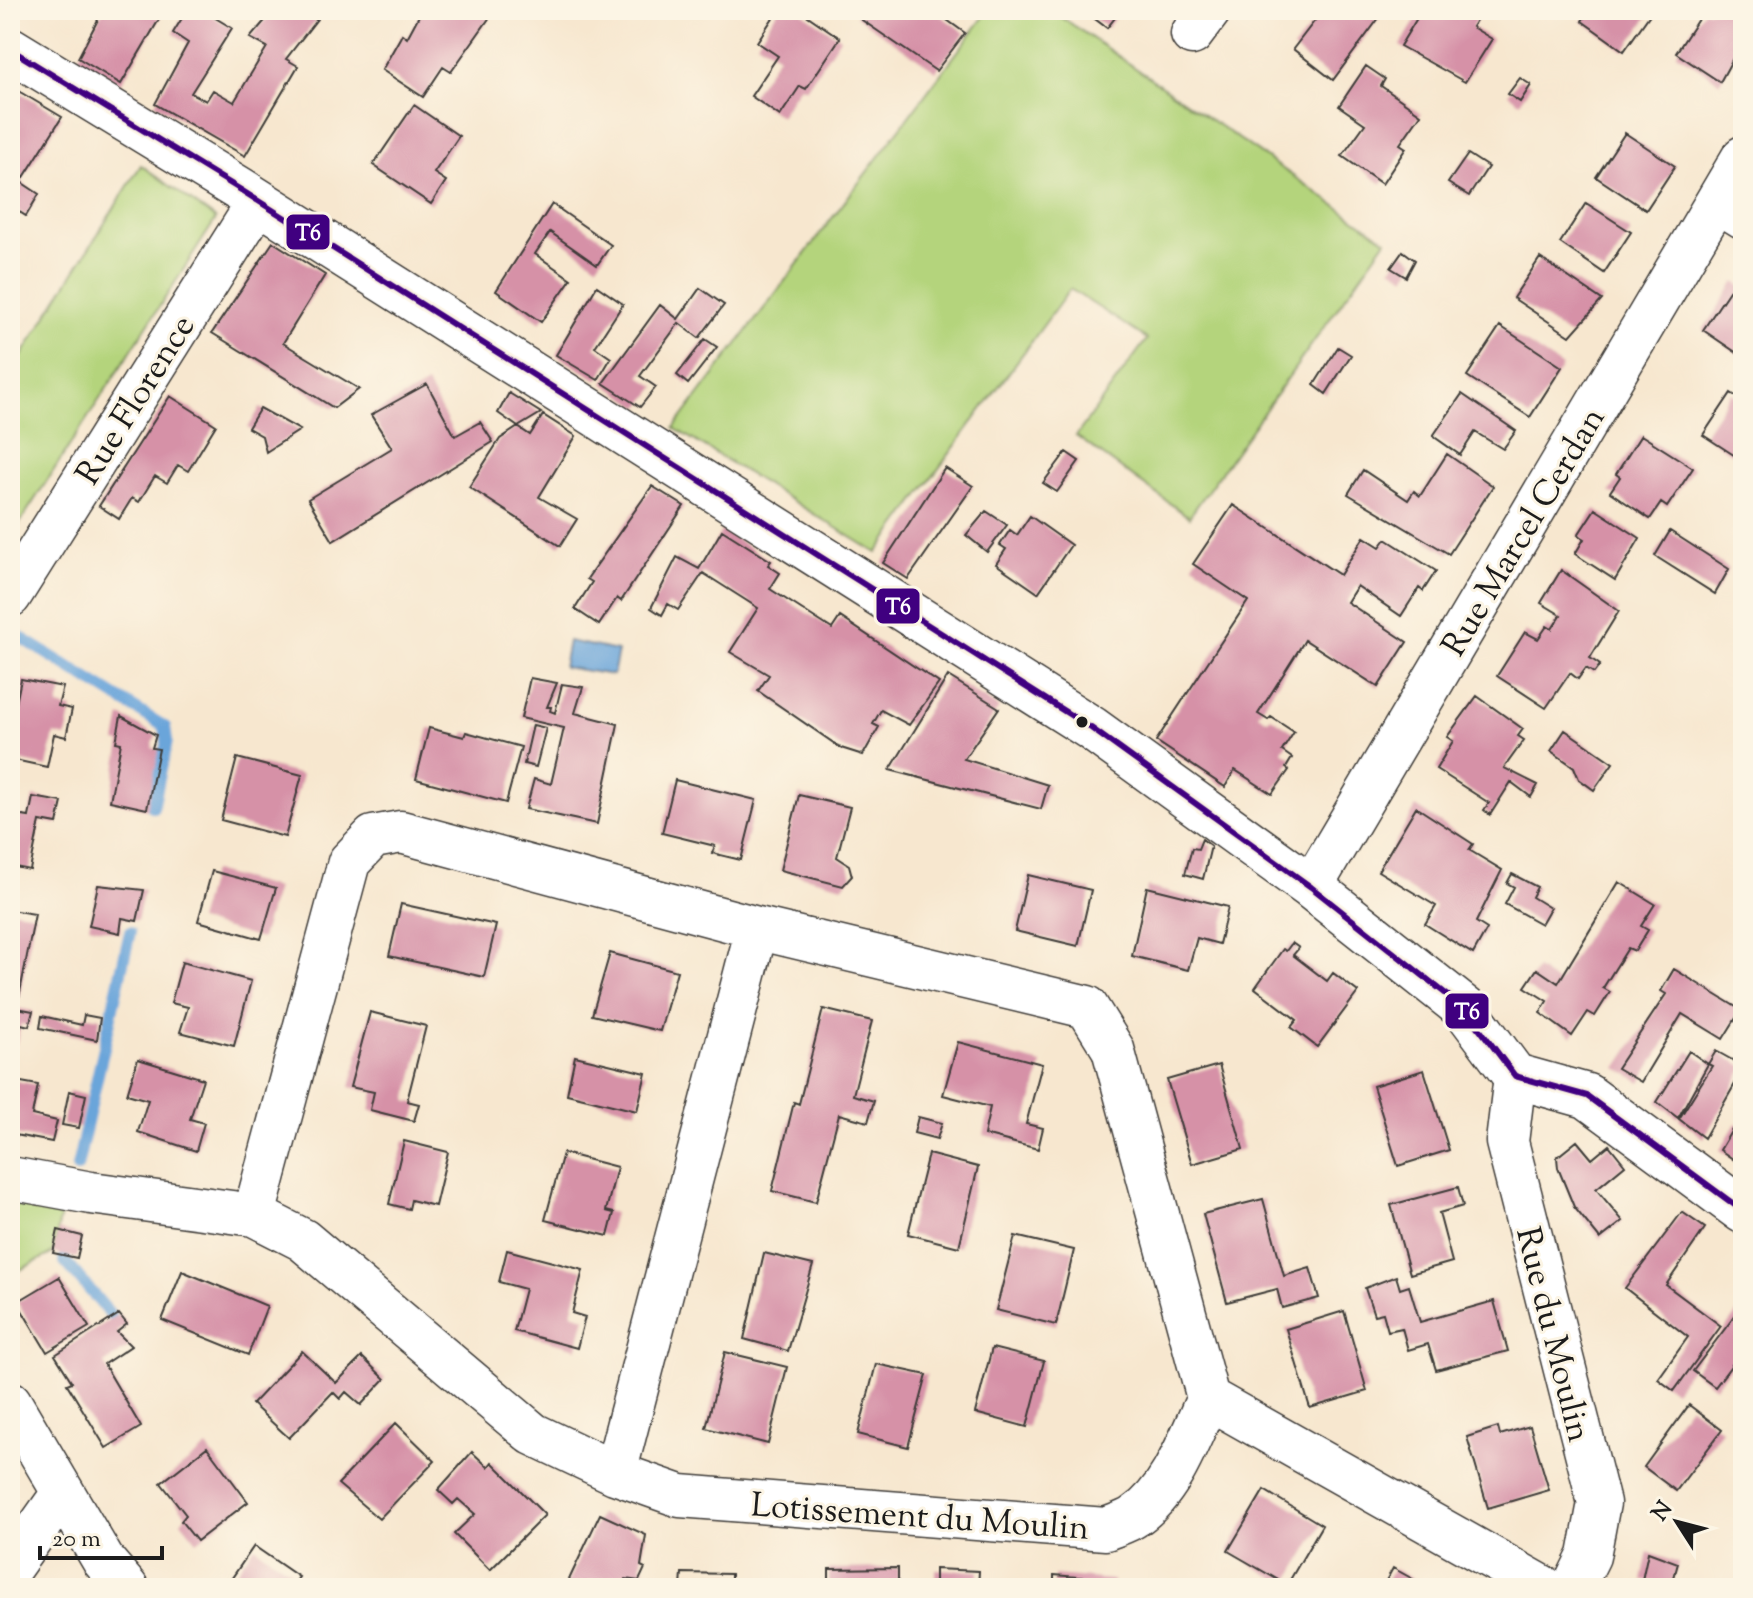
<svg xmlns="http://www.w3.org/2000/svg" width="1753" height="1598" viewBox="0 0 1753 1598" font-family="'Sorts Mill Goudy',serif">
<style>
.green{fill:#b4d47c;stroke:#68784c;stroke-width:2}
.water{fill:#6aa5da;stroke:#43607b;stroke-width:2}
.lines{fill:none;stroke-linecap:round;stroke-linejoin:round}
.stream{stroke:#6aa5da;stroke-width:12}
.building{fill:#d691a7}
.minor-casing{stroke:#3d3a37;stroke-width:45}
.tertiary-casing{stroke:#3d3a37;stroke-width:47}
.minor{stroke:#fff;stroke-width:42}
.tertiary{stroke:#fff;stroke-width:44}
.bus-1-casing{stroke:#fcf5e5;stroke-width:12}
.bus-1{stroke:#400080;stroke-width:6}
.bus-dot{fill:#1c1c1c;stroke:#fcf5e5;stroke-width:3}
.labels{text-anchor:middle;stroke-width:6;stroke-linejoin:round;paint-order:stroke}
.street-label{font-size:34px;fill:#1c1c1c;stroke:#fcf5e5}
.line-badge{stroke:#fcf5e5;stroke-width:3}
.badge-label{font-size:22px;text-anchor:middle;font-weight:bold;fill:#fff}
</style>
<rect width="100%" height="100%" fill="#fcf5e5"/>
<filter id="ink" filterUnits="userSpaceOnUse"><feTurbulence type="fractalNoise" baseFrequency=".0125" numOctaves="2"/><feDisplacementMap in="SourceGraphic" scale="16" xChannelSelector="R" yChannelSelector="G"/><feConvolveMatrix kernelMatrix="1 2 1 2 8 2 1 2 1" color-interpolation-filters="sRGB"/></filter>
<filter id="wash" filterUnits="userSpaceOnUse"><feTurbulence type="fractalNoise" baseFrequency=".006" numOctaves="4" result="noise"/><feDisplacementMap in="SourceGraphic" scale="32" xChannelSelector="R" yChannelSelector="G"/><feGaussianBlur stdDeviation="1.8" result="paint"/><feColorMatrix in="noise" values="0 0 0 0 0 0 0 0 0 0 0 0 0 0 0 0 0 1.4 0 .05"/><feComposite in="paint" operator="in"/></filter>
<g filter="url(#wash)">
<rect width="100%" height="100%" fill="#f7e7cf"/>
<!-- green -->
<path class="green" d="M989,10H1051L1386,240L1189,517L1076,436L1147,339L1070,289L877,553L674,428Z
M141,165L216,219L10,538V362L16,365Z
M10,1196L62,1209L53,1253L10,1275Z"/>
<!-- water -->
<path class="water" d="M568,641L618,651L613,675L563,667Z"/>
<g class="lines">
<!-- stream -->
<path class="stream" d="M20,637L165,727L167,741L153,807
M77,1167L130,932
M64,1260L110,1314"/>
</g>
<g id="blocks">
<!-- building -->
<path class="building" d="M103,10H151L161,16L121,84L78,58Z
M187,10H202L232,28L191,93L206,101L213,90L234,102L267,47L250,38L268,17L260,10H324L286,59L298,66L245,156L155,104L188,43L173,33Z
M422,10H495L451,72L443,67L423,97L382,70L400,38L402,34L407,38Z
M778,10L802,12L840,38L806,89L800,86L780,116L751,96L778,56L757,42Z
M860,10H933L965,33L936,71L856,16Z
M1083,10H1121L1107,28Z
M1323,10H1368L1379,18L1333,80L1293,49Z
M1422,10H1482L1472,27L1492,39L1465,82L1400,46Z
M1589,10H1653L1624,51L1582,21Z
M1704,10H1743V40L1720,82L1676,53Z
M1366,66L1385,79L1381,86L1421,114L1400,144L1406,148L1382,184L1342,156L1365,124L1339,106Z
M1520,78L1531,85L1520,102L1508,94Z
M10,86L62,117L21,182L39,194L26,216L10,206Z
M414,105L459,136L434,173L446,181L431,204L373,165Z
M1625,133L1675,166L1646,210L1596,177Z
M1468,154L1488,167L1469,196L1448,183Z
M1586,203L1631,232L1604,273L1560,243Z
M552,204L611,245L597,265L550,232L535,254L571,279L541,322L496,291Z
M273,242L325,275L283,343L359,389L334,408L212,333Z
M1403,251L1415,260L1406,277L1391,268Z
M1540,258L1602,300L1570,336L1513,298Z
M1735,282L1743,287V357L1703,330Z
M597,286L623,304L595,347L611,358L598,380L556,355Z
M700,288L724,305L699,338L679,323L640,376L656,387L640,407L603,383L660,305L678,319Z
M1500,326L1562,367L1530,417L1467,376Z
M705,339L717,347L688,384L677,375Z
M1338,347L1351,355L1326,394L1314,385Z
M427,384L455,436L480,422L493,442L333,541L308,499L392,448L371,415Z
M509,393L541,413L518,427L530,435L543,415L576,436L539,497L577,519L560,546L469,487L500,439L518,427L498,413Z
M1731,393L1743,401V461L1703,435Z
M1462,394L1516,431L1503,449L1475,432L1460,455L1433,436Z
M170,396L216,425L188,471L178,465L167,483L155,476L139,502L132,498L119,519L99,506Z
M260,408L300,430L266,452L262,436L248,428Z
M1641,435L1693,468L1667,507L1661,503L1650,519L1610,492L1620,477L1616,474Z
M1066,452L1079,461L1057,492L1043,483Z
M1447,454L1493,486L1449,554L1348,494L1363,470L1408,500L1414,491L1420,496Z
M945,468L973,486L908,579L883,563Z
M652,486L684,506L621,601L617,598L599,625L575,609L592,582L587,579Z
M1233,505L1340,575L1364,537L1380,547L1386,539L1436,571L1423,591L1419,588L1401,616L1357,586L1347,602L1407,642L1378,687L1305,640L1258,714L1268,720L1271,717L1294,732L1282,751L1292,758L1286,768L1289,770L1272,794L1235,770L1225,787L1156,741L1248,601L1193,564Z
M1595,509L1640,538L1615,580L1575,554L1584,539L1578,535Z
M986,511L1007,525L987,552L966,535Z
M1030,516L1071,545L1038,593L996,564L1006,549L1000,545L1010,530L1017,535Z
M722,530L771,561L768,565L780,573L770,589L832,629L840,617L939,683L909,725L881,710L873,724L879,727L863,755L841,748L758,691L769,675L730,652L758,608L703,573L678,610L668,604L662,615L651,608L677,557L699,569Z
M1670,531L1729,569L1715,594L1655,556Z
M1561,570L1619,611L1590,658L1600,665L1594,673L1586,668L1578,679L1570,673L1546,708L1497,676L1525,632L1538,639L1547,626L1552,629L1561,615L1541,603Z
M948,676L999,708L964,759L1048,785L1041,809L890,770Z
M530,678L557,683L547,707H551L550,711L555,713L562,684L583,687L575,713L618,724L597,824L526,809L534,779L551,784L564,728L521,718Z
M21,679L63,687L58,706L72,709L66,737L54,734L47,767L10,759V733Z
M1477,696L1523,729L1518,736L1524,740L1504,768L1538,785L1531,797L1511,782L1490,815L1484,810L1489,803L1436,769L1453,741L1447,737Z
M121,716L156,735L152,748L159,749L147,809L110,801L121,743L116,742Z
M533,725L546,728L536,767L524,764Z
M429,728L464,737L466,732L521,747L506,803L416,779Z
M1565,730L1613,763L1594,790L1579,779L1574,767L1551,751Z
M237,758L302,775L285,837L221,820Z
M675,780L756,800L741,860L712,853L715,846L662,833Z
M799,795L850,807L837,857L849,865L852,876L843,886L780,870Z
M33,797L62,802L57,824L40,821L30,870L10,866V814L29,817Z
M1416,807L1473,844L1469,850L1502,870L1476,922L1487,929L1473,954L1425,924L1436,906L1378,871Z
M1202,839L1211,846L1203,879L1185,874L1192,848L1198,849Z
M212,871L276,888L261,939L198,921Z
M1512,874L1537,887L1532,897L1550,908L1541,924L1505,904L1514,887L1507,883Z
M1028,875L1091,890L1078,946L1015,931Z
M1619,882L1655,904L1641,926L1648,930L1635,951L1628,948L1603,988L1610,992L1595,1016L1588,1012L1572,1036L1540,1013L1547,1001L1525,987L1537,969L1558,983Z
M98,885L144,890L137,921L122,918L120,933L89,926Z
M1147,887L1228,907L1219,944L1197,938L1188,970L1132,956Z
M401,904L496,925L484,977L389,956Z
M10,910L35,914L17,1008L33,1011L29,1026L21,1024L16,1045L10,1044Z
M1292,943L1299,948L1293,955L1327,981L1333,973L1358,992L1317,1047L1291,1027L1297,1020L1255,988L1283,949L1286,951Z
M610,953L677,971L660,1031L592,1015Z
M182,962L251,981L234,1046L180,1032L188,1007L171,1003Z
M1674,969L1741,1010L1723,1039L1682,1014L1641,1082L1617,1068L1666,994L1661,991Z
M823,1009L872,1021L853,1095L874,1101L868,1122L839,1114L816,1202L772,1191L794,1102L799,1104Z
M370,1012L426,1026L407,1101L419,1104L414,1121L370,1110L374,1092L350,1087Z
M84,1015L100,1018L97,1040L40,1028L42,1016L82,1025Z
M958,1042L1042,1064L1026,1124L1043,1128L1038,1149L984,1135L990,1107L943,1095Z
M1689,1051L1708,1064L1678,1118L1657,1102Z
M1716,1051L1743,1066V1070L1704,1138L1679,1119L1712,1066L1708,1064Z
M575,1056L646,1073L637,1111L567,1094Z
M138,1059L203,1079L190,1119L204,1123L196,1151L138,1132L148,1100L127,1094Z
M1219,1065L1243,1149L1192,1164L1167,1080Z
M1424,1070L1449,1150L1398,1166L1373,1086Z
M10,1080L38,1085L32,1115L57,1121L52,1142L10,1134Z
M69,1091L86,1095L79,1128L62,1125Z
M918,1117L942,1123L937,1139L914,1133Z
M1736,1123L1743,1127V1166L1720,1150Z
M404,1141L448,1152L435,1206L411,1200L409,1209L389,1204Z
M1577,1141L1592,1159L1609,1145L1625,1165L1596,1189L1623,1221L1600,1239L1574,1207L1558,1168L1557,1157Z
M563,1153L617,1167L606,1211L614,1213L608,1236L545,1220Z
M928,1154L978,1167L959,1247L908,1234Z
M1458,1187L1463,1206L1439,1213L1452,1262L1410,1274L1391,1205Z
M1263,1199L1284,1276L1310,1268L1319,1298L1282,1308L1277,1289L1227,1302L1203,1214Z
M1682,1212L1705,1228L1666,1285L1721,1326L1674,1391L1658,1379L1688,1337L1625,1288Z
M58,1230L82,1236L77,1258L53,1253Z
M1015,1236L1074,1250L1056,1325L996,1310Z
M507,1250L583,1270L572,1313L585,1317L577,1348L514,1331L525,1289L499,1282Z
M764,1253L813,1265L788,1351L744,1339Z
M182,1271L267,1306L248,1355L162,1320Z
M1396,1276L1400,1289L1409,1286L1420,1322L1494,1301L1508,1351L1436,1370L1428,1344L1408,1350L1402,1328L1388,1331L1383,1313L1374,1315L1365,1288Z
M59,1277L89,1327L47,1352L17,1302Z
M1743,1305V1350L1715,1387L1693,1371Z
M1344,1311L1367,1391L1310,1408L1286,1329Z
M119,1314L127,1324L117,1332L131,1346L104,1364L141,1427L106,1448L67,1384L72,1382L55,1355Z
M992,1348L1044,1361L1027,1427L975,1413Z
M302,1351L336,1383L362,1357L385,1379L361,1405L346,1392L340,1399L333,1392L289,1438L252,1404Z
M725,1352L787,1367L768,1444L706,1428Z
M876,1364L927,1375L908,1447L858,1434Z
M1689,1405L1722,1430L1676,1491L1644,1467Z
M396,1423L435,1461L379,1519L338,1484Z
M1530,1426L1549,1490L1488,1508L1467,1437L1498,1427L1500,1435Z
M207,1447L248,1502L197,1541L181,1521L186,1515L161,1483Z
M472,1452L488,1467L492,1462L545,1515L490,1570L454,1534L475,1514L458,1499L453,1504L438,1490Z
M1264,1490L1322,1525L1287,1585L1228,1551Z
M600,1514L646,1535L641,1566L645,1568L639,1581L626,1579L622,1588H565Z
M254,1546L299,1577L291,1588H225Z
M1648,1552L1678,1563L1672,1585L1642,1580Z
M898,1568V1588H829V1569Z
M1393,1568L1429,1588H1382Z
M935,1569L979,1571L978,1588H935Z
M682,1573L731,1574V1588H681Z
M1054,1575L1113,1580V1588H1054Z"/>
</g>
</g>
<g filter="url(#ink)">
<use href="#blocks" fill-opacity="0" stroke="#3d3a37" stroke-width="2"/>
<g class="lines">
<!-- minor casing -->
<g class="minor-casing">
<path id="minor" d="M1192,34L1210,10
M1717,201L1743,157
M10,596L259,201
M1311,887L1717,201L1743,217
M1515,1076L1507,1142L1599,1503L1589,1556L1573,1588
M10,1178L91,1193L254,1215
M1208,1398C1190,1437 1172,1491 1135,1516C1127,1522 1115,1525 1106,1529L680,1496L615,1473L533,1434L303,1240L254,1215L349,862L373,837L401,832L757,928L1087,1007L1113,1049L1208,1398L1545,1588
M10,1402L103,1560L127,1588
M615,1473L757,928
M10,1568L63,1493"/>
</g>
<!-- tertiary casing -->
<g class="tertiary-casing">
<path id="tertiary" d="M10,49L241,190L1091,728L1311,887L1465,1009L1515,1076L1587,1096L1743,1211"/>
</g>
<!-- minor -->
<use href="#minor" class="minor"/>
<!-- tertiary -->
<use href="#tertiary" class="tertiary"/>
<!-- bus-1 casing -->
<g class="bus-1-casing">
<path id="bus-1" d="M10,49L241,190L1091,728L1311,887L1465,1009L1515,1076L1587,1096L1743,1211"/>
</g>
<!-- bus-1 -->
<use href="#bus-1" class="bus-1"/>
</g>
</g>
<!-- markers -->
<circle class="bus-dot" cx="1082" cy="722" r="7"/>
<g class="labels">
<!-- street labels -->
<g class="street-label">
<text transform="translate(134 399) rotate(-58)" y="12">Rue Florence</text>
<text transform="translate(1522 531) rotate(-59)" y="12">Rue Marcel Cerdan</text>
<text transform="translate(1555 1334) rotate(76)" y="12">Rue du Moulin</text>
<text transform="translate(920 1515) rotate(4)" y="12">Lotissement du Moulin</text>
</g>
</g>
<g class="line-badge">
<rect x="285" y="213" width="46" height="38" rx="8" fill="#400080"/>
<rect x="875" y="587" width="46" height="38" rx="8" fill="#400080"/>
<rect x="1444" y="992" width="46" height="38" rx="8" fill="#400080"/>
</g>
<g class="badge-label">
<text x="308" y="240">T6</text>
<text x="898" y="614">T6</text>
<text x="1467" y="1019">T6</text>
</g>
<!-- margin -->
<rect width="1753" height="1598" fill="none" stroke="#fcf5e5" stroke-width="40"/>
<!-- north arrow -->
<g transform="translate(1677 1522) rotate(306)" stroke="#fcf5e5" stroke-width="6" paint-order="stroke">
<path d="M0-6L14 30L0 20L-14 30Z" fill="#1c1c1c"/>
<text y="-12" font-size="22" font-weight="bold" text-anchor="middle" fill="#1c1c1c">N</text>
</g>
<!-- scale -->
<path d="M40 1546v12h122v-12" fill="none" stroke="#1c1c1c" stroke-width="4"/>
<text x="52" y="1546" font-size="24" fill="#1c1c1c" stroke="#fcf5e5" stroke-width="6" paint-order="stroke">20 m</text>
</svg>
